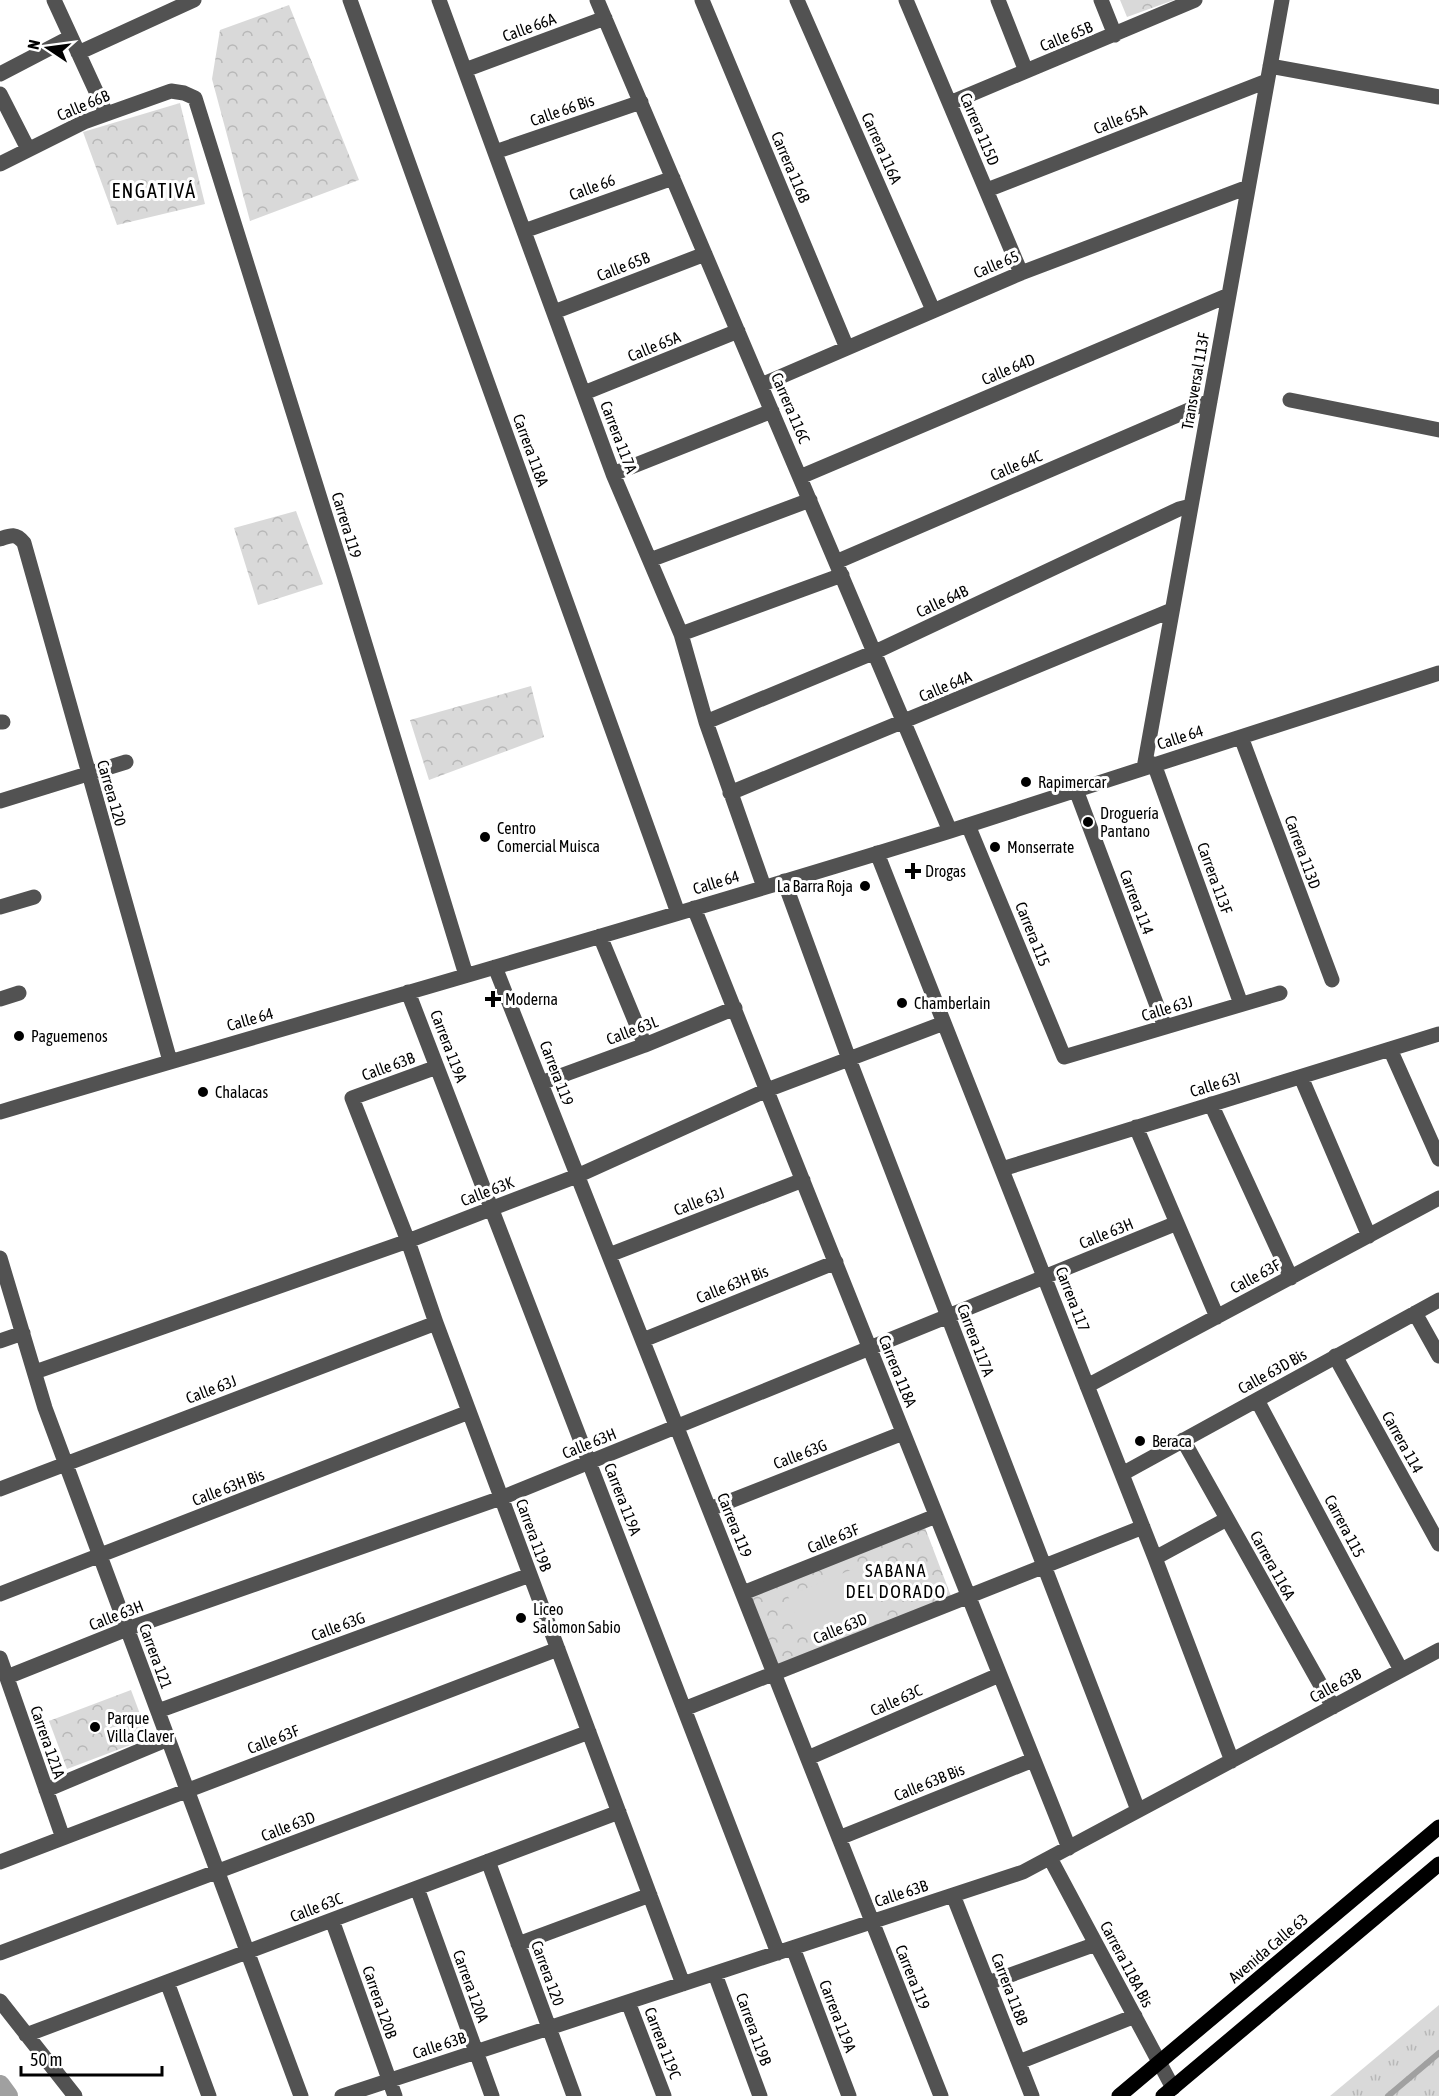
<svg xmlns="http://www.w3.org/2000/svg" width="1439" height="2096" viewBox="0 0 1439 2096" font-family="'Asap Condensed',sans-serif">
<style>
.grass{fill:url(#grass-tufts)}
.park{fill:url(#park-crowns)}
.pitch{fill:#d9d9d9}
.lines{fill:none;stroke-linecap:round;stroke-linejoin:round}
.stream{stroke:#a0a0a0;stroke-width:6}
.canal{stroke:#a0a0a0;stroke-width:20}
.minor{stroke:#525252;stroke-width:15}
.major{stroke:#000;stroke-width:15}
.poi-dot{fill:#000;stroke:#fff;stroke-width:2}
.labels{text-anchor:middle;stroke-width:6;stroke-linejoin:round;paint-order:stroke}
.street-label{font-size:16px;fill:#000;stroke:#fff}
.poi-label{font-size:16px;fill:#000;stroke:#fff;text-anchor:start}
.neighbourhood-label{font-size:18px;letter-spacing:1.5px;fill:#000;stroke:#fff}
.quarter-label{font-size:20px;letter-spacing:1.5px;fill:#000;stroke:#fff}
</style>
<defs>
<pattern id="grass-tufts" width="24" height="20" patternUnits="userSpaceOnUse" patternTransform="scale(1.5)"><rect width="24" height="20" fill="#d9d9d9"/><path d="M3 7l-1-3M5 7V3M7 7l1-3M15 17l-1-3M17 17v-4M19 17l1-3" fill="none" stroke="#b8b8b8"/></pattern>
<pattern id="park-crowns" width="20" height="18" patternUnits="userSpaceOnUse" patternTransform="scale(1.5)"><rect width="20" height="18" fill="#d9d9d9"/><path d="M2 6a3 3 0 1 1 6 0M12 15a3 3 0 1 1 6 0" fill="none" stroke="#b8b8b8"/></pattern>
</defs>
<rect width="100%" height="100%" fill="#fff"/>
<!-- grass -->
<path class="grass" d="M1439,2005V2096H1330Z"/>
<!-- park -->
<path class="park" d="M1120,0H1174L1127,17Z
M289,5L359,180L250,221L212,79L220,30Z
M180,103L205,204L117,225L83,132Z
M296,511L323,584L258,605L234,528Z
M531,686L544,737L429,780L410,720Z
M924,1525L951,1596L778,1666L749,1594Z
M131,1690L149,1738L67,1769L49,1721Z"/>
<!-- pitch -->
<path class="pitch" d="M863,1565L879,1607L804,1637L788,1596Z"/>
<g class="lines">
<!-- stream -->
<path class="stream" d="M1388,2096L1439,2053"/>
<!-- canal -->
<path class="canal" d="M0,2085L8,2096"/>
<!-- minor -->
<path class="minor" d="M54,0L106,113
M350,0L678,913
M439,0L613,474L681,634L706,722L764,887
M597,0L950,831
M702,0L847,348
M797,0L933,310
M906,0L1021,273
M998,0L1026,71
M1101,0L1115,35
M78,53L194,0
M1270,66L1439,97
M465,70L605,18
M0,74L71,37
M0,94L28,149
M950,103L1195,0
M495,152L641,102
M0,164L84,122L171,91L184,93L195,98L344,575L466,975
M987,190L1267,81
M524,231L673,178
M554,312L705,254
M761,385L1021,273L1248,187
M584,393L738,331
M1290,400L1439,430
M613,474L772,411
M800,477L1229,295
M0,539C11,535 16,533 24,543L170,1061
M650,560L810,500
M836,562L1210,401
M681,634L842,575
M0,722H3
M706,722L875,652L1179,509L1191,506
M1241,737L1332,980
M1154,764L1241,1004
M1144,768L1282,0
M1076,790L1165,1027
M730,793L1172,610
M0,801L126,762
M968,825L1064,1057L1280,993
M877,853L1155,1558L1232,1761
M784,881L849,1059L1138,1810
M0,907L34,897
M694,908L1069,1848
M600,936L645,1045
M495,967L941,2096
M408,992L778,1953
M0,999L19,993
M1390,1049L1439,1159
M437,1067L352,1098L408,1241L436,1323L683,1984
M1301,1077L1369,1236
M541,1083L645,1045L735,1008
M1211,1104L1291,1278
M0,1112C316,1018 635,929 950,831C1113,779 1276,725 1439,673
M1136,1127L1217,1317
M1002,1169L1439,1034
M609,1255L803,1180
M0,1258L45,1408L301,2096
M1415,1313L1439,1356
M643,1340L836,1262
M0,1341L23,1333
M1335,1356L1439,1544
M35,1372L408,1241L493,1208L577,1176L767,1090L944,1023
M1087,1386L1439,1198
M1257,1400L1401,1670
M1183,1440L1333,1707
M1122,1474L1439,1300
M0,1489L436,1323
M710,1509L903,1433
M1155,1558L1227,1519
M743,1593L936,1516
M0,1594L469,1412
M0,1658L63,1838
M7,1677L127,1629L501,1498L1177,1223
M684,1709L1143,1527
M158,1711L530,1575
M808,1758L999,1675
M46,1790L168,1739
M839,1838L1033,1760
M1050,1858L1173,2088
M488,1861L574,2096
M0,1862L558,1649
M417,1888L492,2096
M953,1895L1032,2096
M332,1920L395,2096
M518,1944L650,1895
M793,1948L849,2096
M0,1953L589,1732
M715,1974L760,2096
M167,1982L209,2096
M988,1983L1096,1944
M0,2001L75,2096
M628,2002L664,2096
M26,2035L619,1812
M1019,2062L1135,2016
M342,2096L1023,1872L1439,1650"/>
<!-- major -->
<path class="major" d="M1119,2096L1439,1827
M1163,2096L1439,1864"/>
</g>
<!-- markers -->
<g class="poi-dot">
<circle cx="1026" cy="782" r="6"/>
<circle cx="1088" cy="822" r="6"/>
<circle cx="485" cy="837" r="6"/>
<circle cx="995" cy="847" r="6"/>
<path d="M910 862h6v6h6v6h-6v6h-6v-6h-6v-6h6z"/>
<circle cx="865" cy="886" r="6"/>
<path d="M490 990h6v6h6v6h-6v6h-6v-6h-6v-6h6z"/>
<circle cx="902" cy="1003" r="6"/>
<circle cx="19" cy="1036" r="6"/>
<circle cx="203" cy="1092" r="6"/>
<circle cx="1140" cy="1441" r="6"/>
<circle cx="521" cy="1618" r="6"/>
<circle cx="95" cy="1727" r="6"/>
</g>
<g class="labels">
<!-- street labels -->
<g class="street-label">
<text transform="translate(529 27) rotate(-20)" y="6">Calle 66A</text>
<text transform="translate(1066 36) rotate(-22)" y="6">Calle 65B</text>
<text transform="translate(83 105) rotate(-23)" y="6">Calle 66B</text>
<text transform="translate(562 110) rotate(-19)" y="6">Calle 66 Bis</text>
<text transform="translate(1120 119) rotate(-21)" y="6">Calle 65A</text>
<text transform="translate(980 129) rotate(67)" y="6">Carrera 115D</text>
<text transform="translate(882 148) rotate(66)" y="6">Carrera 116A</text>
<text transform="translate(791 167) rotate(67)" y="6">Carrera 116B</text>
<text transform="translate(592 187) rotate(-20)" y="6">Calle 66</text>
<text transform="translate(996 264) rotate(-23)" y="6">Calle 65</text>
<text transform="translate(623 266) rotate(-21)" y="6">Calle 65B</text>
<text transform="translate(654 346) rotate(-22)" y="6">Calle 65A</text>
<text transform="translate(1008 369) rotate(-23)" y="6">Calle 64D</text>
<text transform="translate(1195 381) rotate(-80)" y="6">Transversal 113F</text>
<text transform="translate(791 408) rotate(67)" y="6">Carrera 116C</text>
<text transform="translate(619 437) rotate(69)" y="6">Carrera 117A</text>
<text transform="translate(531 450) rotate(70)" y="6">Carrera 118A</text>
<text transform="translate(1016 465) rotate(-23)" y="6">Calle 64C</text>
<text transform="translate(347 525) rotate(73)" y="6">Carrera 119</text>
<text transform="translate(942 601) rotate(-25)" y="6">Calle 64B</text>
<text transform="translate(945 686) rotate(-23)" y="6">Calle 64A</text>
<text transform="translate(1180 737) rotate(-18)" y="6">Calle 64</text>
<text transform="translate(112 793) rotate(74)" y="6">Carrera 120</text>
<text transform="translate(1303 852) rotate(70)" y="6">Carrera 113D</text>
<text transform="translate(1215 878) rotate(70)" y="6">Carrera 113F</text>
<text transform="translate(716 882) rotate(-17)" y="6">Calle 64</text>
<text transform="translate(1137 902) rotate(69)" y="6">Carrera 114</text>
<text transform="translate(1033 934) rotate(68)" y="6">Carrera 115</text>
<text transform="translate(1167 1008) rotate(-17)" y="6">Calle 63J</text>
<text transform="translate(250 1019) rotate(-16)" y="6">Calle 64</text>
<text transform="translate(632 1030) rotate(-21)" y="6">Calle 63L</text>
<text transform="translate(449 1046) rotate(69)" y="6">Carrera 119A</text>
<text transform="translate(388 1066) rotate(-20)" y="6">Calle 63B</text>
<text transform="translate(557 1073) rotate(69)" y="6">Carrera 119</text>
<text transform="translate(1215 1084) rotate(-17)" y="6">Calle 63I</text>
<text transform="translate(487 1191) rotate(-21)" y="6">Calle 63K</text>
<text transform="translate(699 1201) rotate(-21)" y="6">Calle 63J</text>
<text transform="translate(1106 1233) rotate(-22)" y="6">Calle 63H</text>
<text transform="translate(1255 1276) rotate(-28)" y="6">Calle 63F</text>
<text transform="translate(732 1284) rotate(-22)" y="6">Calle 63H Bis</text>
<text transform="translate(1073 1299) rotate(69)" y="6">Carrera 117</text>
<text transform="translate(976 1340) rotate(69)" y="6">Carrera 117A</text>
<text transform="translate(898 1371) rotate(68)" y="6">Carrera 118A</text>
<text transform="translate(1272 1371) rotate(-29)" y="6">Calle 63D Bis</text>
<text transform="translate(211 1389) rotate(-21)" y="6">Calle 63J</text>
<text transform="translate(1403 1442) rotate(61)" y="6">Carrera 114</text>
<text transform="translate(589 1443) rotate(-22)" y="6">Calle 63H</text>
<text transform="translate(800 1454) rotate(-21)" y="6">Calle 63G</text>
<text transform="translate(228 1487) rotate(-21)" y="6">Calle 63H Bis</text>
<text transform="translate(623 1499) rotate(69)" y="6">Carrera 119A</text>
<text transform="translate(735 1525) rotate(68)" y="6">Carrera 119</text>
<text transform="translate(1345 1526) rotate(62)" y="6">Carrera 115</text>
<text transform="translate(534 1535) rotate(70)" y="6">Carrera 119B</text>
<text transform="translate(833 1538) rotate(-22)" y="6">Calle 63F</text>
<text transform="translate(1273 1565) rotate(61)" y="6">Carrera 116A</text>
<text transform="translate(116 1615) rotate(-21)" y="6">Calle 63H</text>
<text transform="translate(338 1626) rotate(-20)" y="6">Calle 63G</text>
<text transform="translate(840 1628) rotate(-22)" y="6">Calle 63D</text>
<text transform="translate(156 1656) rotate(70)" y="6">Carrera 121</text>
<text transform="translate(1335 1685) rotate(-28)" y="6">Calle 63B</text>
<text transform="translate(896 1700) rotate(-24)" y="6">Calle 63C</text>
<text transform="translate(273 1739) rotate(-21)" y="6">Calle 63F</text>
<text transform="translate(48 1742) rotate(71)" y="6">Carrera 121A</text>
<text transform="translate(929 1782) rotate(-22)" y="6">Calle 63B Bis</text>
<text transform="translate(288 1826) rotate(-21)" y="6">Calle 63D</text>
<text transform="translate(901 1893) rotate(-18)" y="6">Calle 63B</text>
<text transform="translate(316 1907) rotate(-21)" y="6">Calle 63C</text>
<text transform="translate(1268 1948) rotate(-40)" y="6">Avenida Calle 63</text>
<text transform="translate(1127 1964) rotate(62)" y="6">Carrera 118A Bis</text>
<text transform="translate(548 1973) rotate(70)" y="6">Carrera 120</text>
<text transform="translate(913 1977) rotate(68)" y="6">Carrera 119</text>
<text transform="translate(471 1986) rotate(70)" y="6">Carrera 120A</text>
<text transform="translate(1010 1989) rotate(69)" y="6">Carrera 118B</text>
<text transform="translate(380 2002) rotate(71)" y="6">Carrera 120B</text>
<text transform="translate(838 2016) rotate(69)" y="6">Carrera 119A</text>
<text transform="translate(754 2029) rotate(70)" y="6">Carrera 119B</text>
<text transform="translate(663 2043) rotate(69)" y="6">Carrera 119C</text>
<text transform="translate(439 2045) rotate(-18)" y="6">Calle 63B</text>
</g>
<!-- poi labels -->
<g class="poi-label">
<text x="1038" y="788">Rapimercar</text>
<text x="1100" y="819">Droguería<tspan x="1100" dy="18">Pantano</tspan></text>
<text x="497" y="834">Centro<tspan x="497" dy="18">Comercial Muisca</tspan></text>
<text x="1007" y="853">Monserrate</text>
<text x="925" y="877">Drogas</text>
<text x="853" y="892" text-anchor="end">La Barra Roja</text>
<text x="505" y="1005">Moderna</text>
<text x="914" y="1009">Chamberlain</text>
<text x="31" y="1042">Paguemenos</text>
<text x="215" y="1098">Chalacas</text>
<text x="1152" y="1447">Beraca</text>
<text x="533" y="1615">Liceo<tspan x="533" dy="18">Salomon Sabio</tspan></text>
<text x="107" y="1724">Parque<tspan x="107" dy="18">Villa Claver</tspan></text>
</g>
<!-- neighbourhood labels -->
<g class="neighbourhood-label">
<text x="896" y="1577">SABANA<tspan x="896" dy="21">DEL DORADO</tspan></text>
</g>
<!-- quarter labels -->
<g class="quarter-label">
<text x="154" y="198">ENGATIVÁ</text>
</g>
</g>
<!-- north arrow -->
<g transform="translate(48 48) rotate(283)" stroke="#ffffff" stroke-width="4.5" paint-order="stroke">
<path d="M0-4.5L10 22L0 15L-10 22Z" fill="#000000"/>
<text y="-9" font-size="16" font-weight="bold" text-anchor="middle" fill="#000000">N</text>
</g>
<!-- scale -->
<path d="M21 2066v9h141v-9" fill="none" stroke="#000000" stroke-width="3"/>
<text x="30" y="2066" font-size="18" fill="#000000" stroke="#ffffff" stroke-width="4.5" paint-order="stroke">50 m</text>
</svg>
